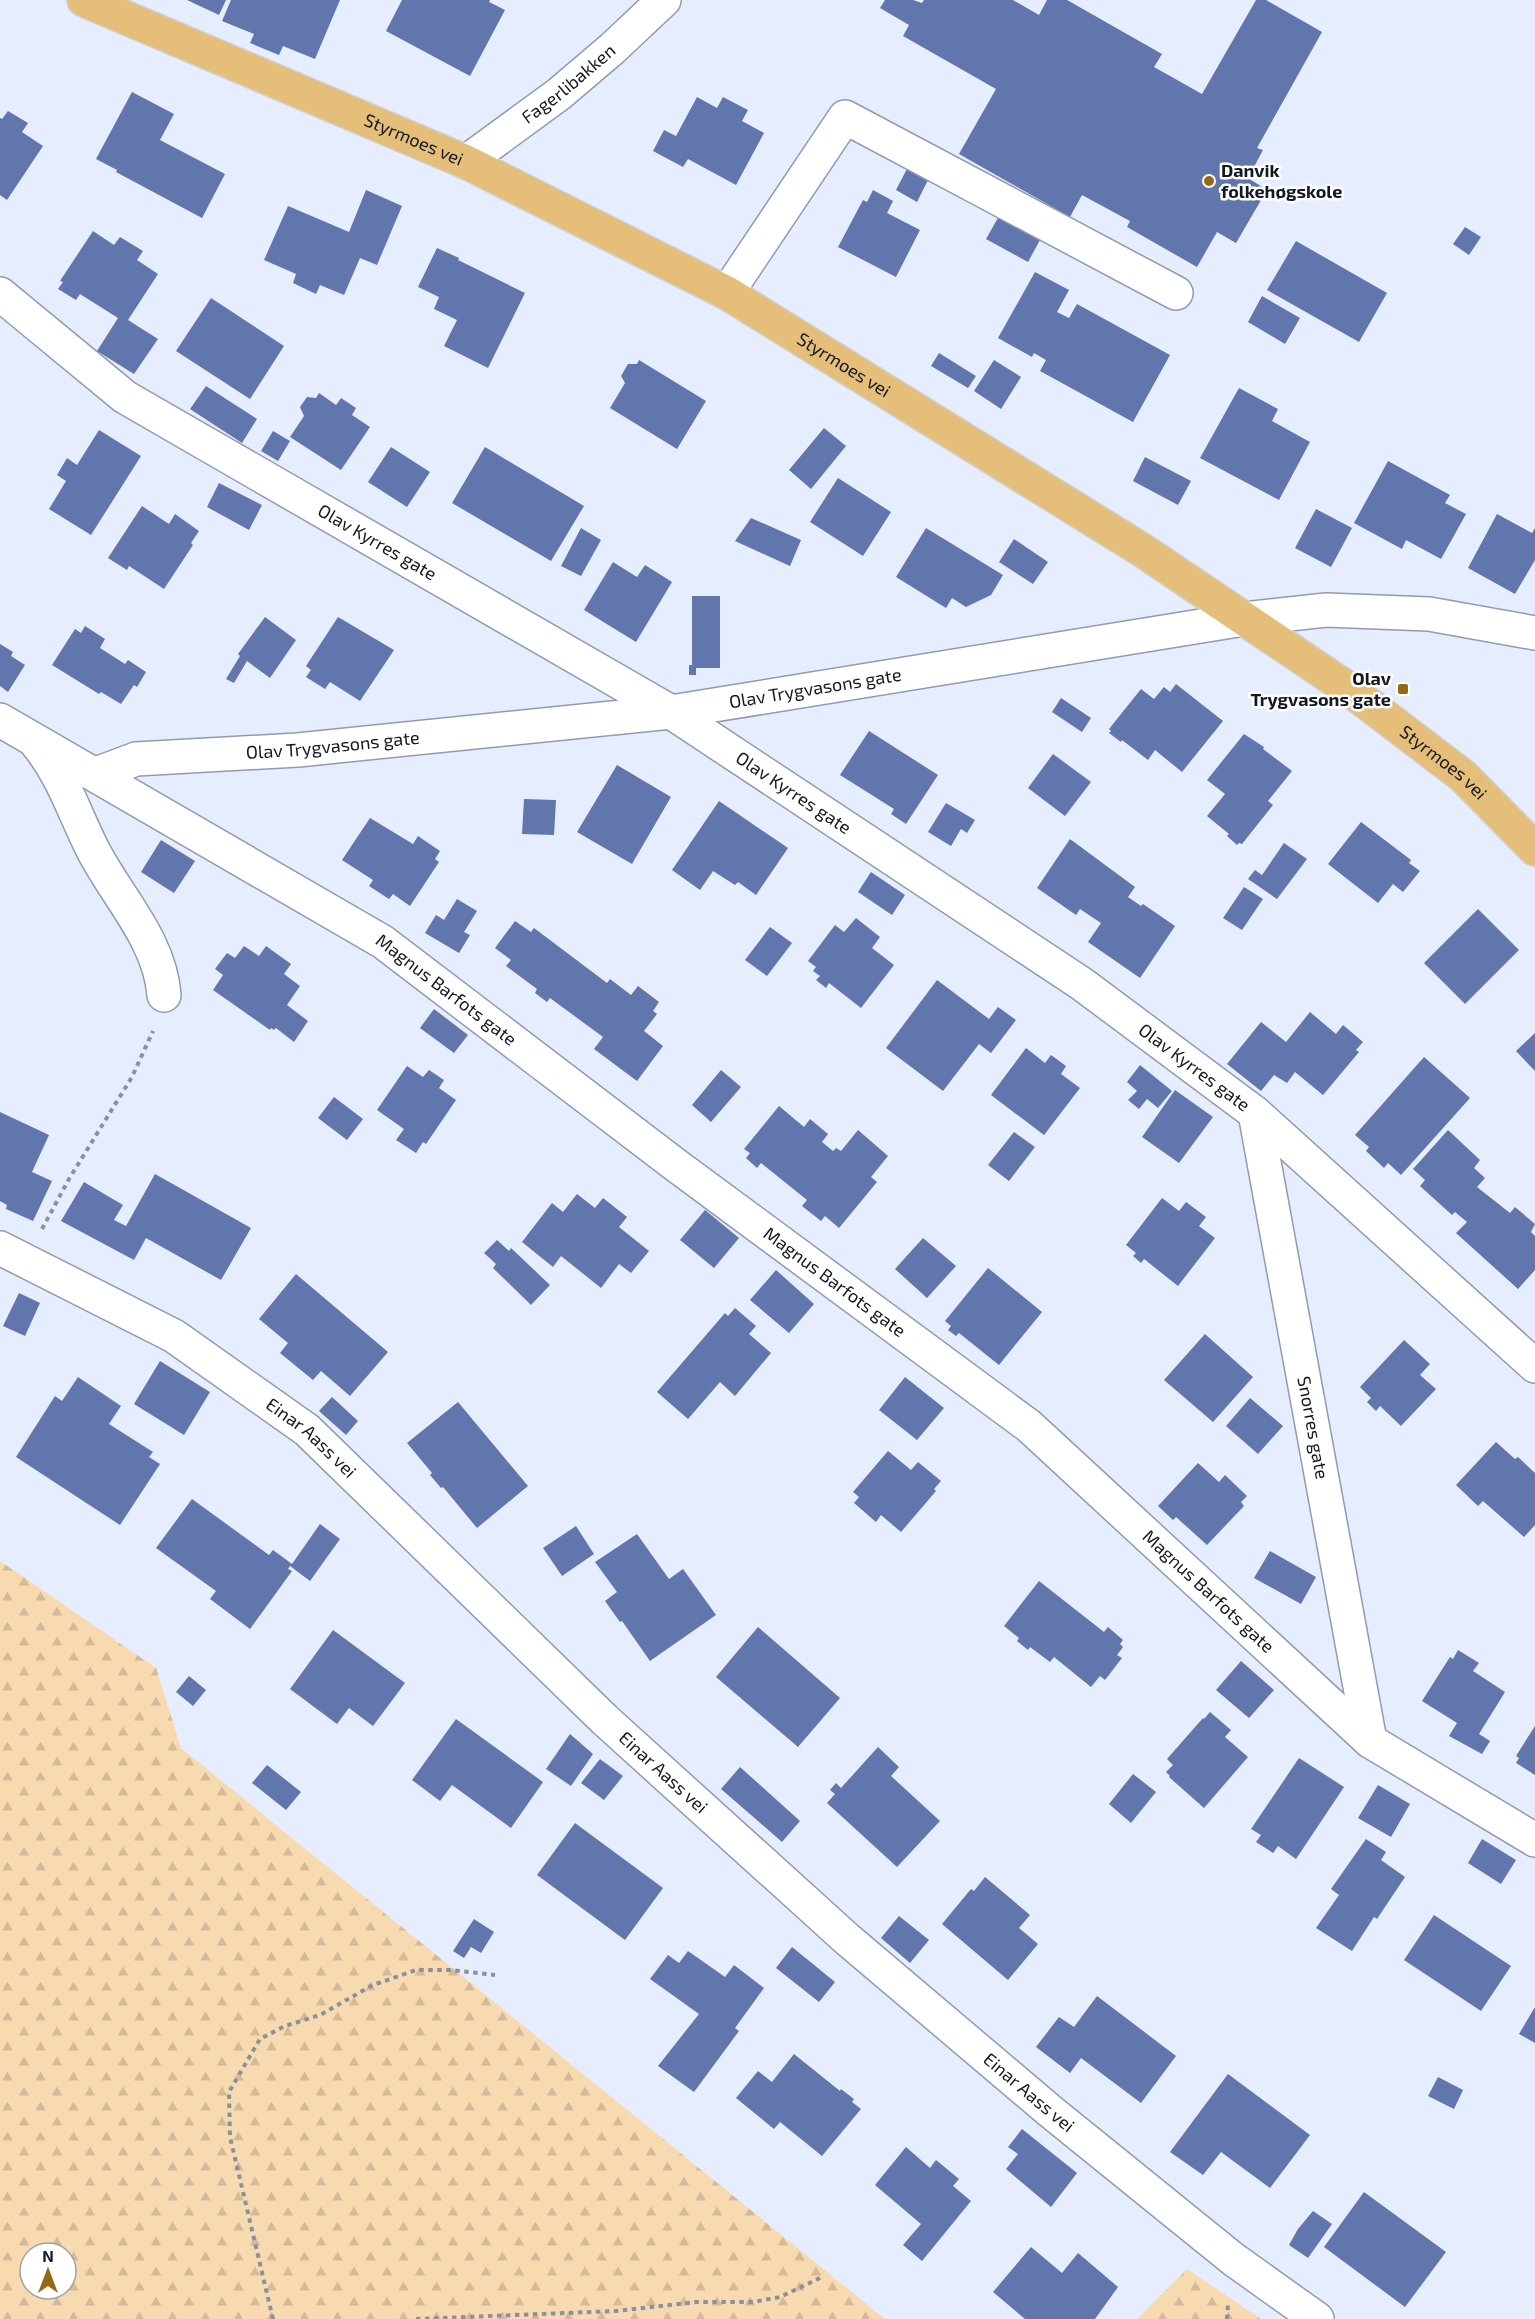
<svg xmlns="http://www.w3.org/2000/svg" width="1535" height="2319" viewBox="0 0 1535 2319" font-family="'Exo 2',sans-serif">
<style>
.forest{fill:url(#forest-firs);fill-rule:evenodd}
.building{fill:#6076ac}
.lines{fill:none;stroke-linecap:round;stroke-linejoin:round}
.minor-casing{stroke:#919baf;stroke-width:36}
.major-casing{stroke:#d0d1d2;stroke-width:36}
.path{stroke:#8a919e;stroke-width:4;stroke-dasharray:4.5 4.5;stroke-linecap:butt}
.minor{stroke:#fff;stroke-width:33}
.major{stroke:#e5be79;stroke-width:33}
.poi-dot{fill:#966717;stroke:#fff;stroke-width:2}
.labels{text-anchor:middle;stroke-width:5;stroke-linejoin:round;paint-order:stroke}
.street-label{font-size:18px;fill:#141820;stroke:#fff}
.poi-label{font-size:18px;font-weight:bold;fill:#141820;stroke:#fff;text-anchor:start}
</style>
<defs>
<pattern id="forest-firs" width="22" height="20" patternUnits="userSpaceOnUse" patternTransform="scale(1.5)"><rect width="22" height="20" fill="#f8dab1"/><path d="M5 1l3.5 6h-7zM16 11l3.5 6h-7z" fill="#d4ba98"/></pattern>
</defs>
<rect width="100%" height="100%" fill="#e5edff"/>
<!-- forest -->
<path class="forest" d="M0,1561L156,1668L181,1748L885,2319H0ZM30,2253H66V2289H30Z
M1187,2269L1261,2319H1137Z"/>
<!-- building -->
<path class="building" d="M187,0H226L219,15Z
M231,0H340L315,59L283,46L279,55L250,43L254,34L222,21Z
M402,0H490L489,2L505,10L470,76L386,31Z
M885,0H913L922,3L924,0H1013L1039,15L1047,0H1067L1162,54L1154,67L1202,94L1256,0H1266L1322,32L1257,148L1263,150L1248,178L1267,190L1236,243L1217,232L1197,267L1127,227L1130,221L1082,195L1070,217L959,154L996,89L903,36L909,25L880,8Z
M132,92L174,114L160,140L225,174L202,218L116,172L117,170L96,159Z
M697,97L717,108L723,97L748,110L742,121L764,133L736,185L688,159L683,167L653,151L664,130L676,136Z
M8,111L28,123L22,132L43,146L7,200L0,195V118L2,119Z
M909,165L930,176L917,202L896,190Z
M366,190L402,206L377,265L360,258L344,295L320,285L316,294L293,283L296,274L264,260L288,206L349,232Z
M873,190L893,201L887,213L920,230L896,277L838,247L863,200L867,202Z
M999,216L1040,240L1028,262L986,239Z
M1465,227L1481,237L1469,255L1453,244Z
M93,231L114,245L120,237L143,251L137,260L158,274L128,320L158,339L134,374L97,351L118,318L80,294L76,300L58,289L63,282L60,281Z
M1296,241L1387,293L1359,342L1267,290Z
M437,248L459,258L458,260L525,293L488,368L444,346L457,320L434,309L439,297L418,287Z
M1035,272L1069,290L1057,312L1069,318L1077,304L1170,355L1133,422L1040,371L1046,360L1034,353L1032,357L998,338Z
M1262,296L1300,318L1285,344L1248,322Z
M211,298L284,346L250,399L176,351Z
M939,353L976,376L968,388L931,366Z
M639,360L706,401L677,449L610,408L625,383L621,376L628,364H637Z
M994,360L1021,377L1001,409L974,391Z
M206,386L257,419L242,443L190,409Z
M1239,388L1278,409L1272,421L1310,442L1279,500L1200,458Z
M319,393L336,405L341,398L356,408L352,415L370,427L341,470L290,437L304,416L300,407L307,397L316,398Z
M824,428L846,446L811,489L789,470Z
M99,430L141,456L91,535L49,509L66,481L57,475L67,458L77,465Z
M273,431L290,441L278,461L261,451Z
M391,447L430,472L407,507L368,482Z
M485,447L584,506L551,561L452,503Z
M1145,457L1191,481L1178,505L1133,481Z
M1388,461L1450,495L1445,503L1466,514L1441,559L1406,540L1402,549L1354,523Z
M838,478L891,512L863,556L810,522Z
M219,483L262,505L249,530L207,507Z
M142,506L169,524L175,514L199,531L191,543L193,545L164,589L129,566L127,570L108,558Z
M1316,509L1352,528L1331,567L1295,548Z
M1497,514L1532,533L1535,528V560L1515,594L1468,568Z
M751,518L801,540L790,566L735,541Z
M581,528L601,540L581,576L561,566Z
M926,528L1003,575L991,595L966,607L952,598L946,608L896,577Z
M1014,539L1048,562L1033,584L999,562Z
M613,562L637,577L645,565L672,582L636,642L584,610Z
M692,596H720V668H696V675H689V665H692Z
M265,617L296,640L270,678L247,661L234,683L226,679L240,656L238,654Z
M338,617L394,650L360,701L330,682L325,689L306,677L311,670L306,666Z
M85,626L105,639L100,648L125,664L128,660L146,672L137,687L134,685L121,704L101,692L99,694L52,665L75,629L81,633Z
M0,644L13,652L11,656L25,665L8,692L0,686Z
M1176,684L1223,721L1182,772L1155,750L1148,760L1122,740L1121,742L1109,733L1111,731L1109,729L1141,689L1154,699L1164,687L1170,692Z
M1061,698L1091,718L1082,732L1052,712Z
M869,731L938,775L906,824L891,814L894,809L840,775Z
M1244,734L1264,747L1263,749L1292,771L1268,801L1273,805L1242,844L1239,843L1237,845L1227,836L1229,834L1207,816L1225,794L1207,780Z
M1053,754L1091,782L1065,816L1028,788Z
M617,765L671,797L632,864L577,832Z
M524,799L556,800L554,835L522,834Z
M719,801L788,848L756,895L738,882L735,885L713,871L700,890L672,870Z
M946,803L975,820L967,833L961,829L951,846L928,832Z
M370,818L413,844L418,836L440,851L435,859L439,862L410,906L393,894L389,899L369,886L373,880L342,860Z
M1361,822L1411,860L1409,863L1420,871L1403,892L1393,884L1378,903L1328,864Z
M1070,839L1135,887L1128,897L1141,906L1143,904L1175,926L1140,978L1088,942L1101,923L1080,909L1076,915L1037,888Z
M161,840L195,861L174,893L141,872Z
M1284,843L1307,859L1277,899L1248,879L1255,870L1262,875Z
M871,872L905,895L892,915L858,892Z
M1244,887L1263,899L1242,930L1223,918Z
M457,899L477,911L464,932L470,935L459,953L425,933L436,915L444,920Z
M1478,909L1519,950L1465,1004L1424,963Z
M856,918L880,937L872,948L894,965L861,1008L829,983L826,988L816,980L820,976L813,971L816,967L808,961L835,925L844,932Z
M515,921L531,932L534,928L607,983L610,979L631,995L638,986L659,1002L653,1011L657,1014L644,1031L663,1046L637,1081L594,1049L603,1037L550,998L547,1002L535,993L537,989L506,966L511,960L495,948Z
M770,927L792,943L767,976L745,960Z
M244,946L259,956L266,946L291,964L284,974L300,986L287,1005L308,1021L294,1042L276,1028L274,1030L271,1028L270,1030L213,990L223,975L215,969L227,953L235,958Z
M937,980L989,1019L998,1007L1016,1020L991,1053L979,1044L943,1091L886,1048Z
M434,1009L468,1035L454,1053L420,1028Z
M1310,1012L1336,1034L1343,1025L1363,1042L1356,1050L1359,1052L1323,1095L1295,1072L1287,1083L1274,1075L1261,1091L1227,1064L1261,1022L1286,1042Z
M1535,1033V1071L1516,1051Z
M1026,1048L1045,1063L1051,1055L1066,1066L1061,1074L1080,1088L1044,1135L991,1095Z
M1424,1057L1470,1098L1401,1175L1388,1163L1384,1168L1366,1151L1369,1147L1355,1135Z
M1140,1065L1172,1091L1158,1108L1147,1099L1139,1109L1128,1100L1137,1091L1127,1082Z
M407,1066L423,1077L429,1070L444,1080L439,1088L456,1100L426,1144L423,1142L416,1153L396,1140L404,1129L377,1110Z
M721,1070L741,1087L711,1122L692,1105Z
M1175,1090L1213,1117L1179,1163L1142,1137Z
M334,1097L363,1119L347,1140L318,1118Z
M779,1106L804,1127L810,1119L828,1134L822,1142L833,1151L836,1148L841,1151L858,1130L888,1156L871,1177L877,1182L839,1228L825,1216L821,1221L802,1206L807,1200L761,1163L757,1168L746,1158L750,1153L744,1149Z
M0,1112L49,1135L32,1172L52,1181L33,1221L6,1209L7,1205L0,1201Z
M1448,1130L1480,1160L1474,1168L1485,1178L1477,1187L1510,1213L1515,1207L1535,1224L1531,1232L1535,1236V1270L1518,1289L1456,1233L1467,1222L1455,1212L1452,1215L1420,1186L1425,1180L1413,1169Z
M1014,1132L1035,1147L1009,1181L988,1165Z
M155,1174L251,1228L221,1280L146,1238L134,1260L61,1221L84,1182L123,1205L114,1220L126,1226Z
M577,1194L595,1208L603,1198L627,1217L619,1227L649,1251L631,1273L619,1264L601,1288L561,1256L553,1267L522,1242L552,1203L563,1212Z
M1162,1198L1179,1211L1186,1202L1206,1217L1199,1226L1215,1238L1178,1286L1144,1259L1141,1263L1133,1256L1136,1253L1126,1245Z
M705,1210L739,1238L714,1268L680,1240Z
M923,1238L956,1266L927,1298L895,1269Z
M497,1240L509,1251L511,1248L550,1285L531,1305L493,1268L496,1264L484,1253Z
M988,1268L1042,1312L999,1365L959,1333L956,1336L948,1330L951,1326L945,1321Z
M776,1270L814,1304L789,1333L750,1300Z
M296,1274L388,1352L350,1396L321,1371L313,1380L280,1353L288,1343L259,1319Z
M19,1293L40,1303L25,1336L3,1326Z
M735,1308L756,1326L749,1334L771,1353L735,1396L720,1382L688,1419L657,1392L725,1313L728,1316Z
M1205,1334L1253,1377L1213,1422L1164,1380Z
M1404,1340L1430,1364L1420,1375L1436,1389L1401,1426L1380,1406L1376,1411L1367,1402L1371,1398L1360,1387Z
M160,1361L210,1392L184,1435L134,1404Z
M78,1377L121,1406L109,1424L153,1452L149,1457L160,1464L120,1525L16,1457L55,1396L62,1401Z
M905,1377L944,1408L917,1440L879,1410Z
M332,1397L358,1421L346,1435L319,1411Z
M1250,1398L1283,1426L1258,1454L1226,1426Z
M458,1402L528,1486L477,1528L443,1487L441,1488L430,1475L432,1473L407,1443Z
M1496,1442L1515,1459L1518,1457L1535,1473V1525L1524,1537L1483,1501L1478,1506L1456,1485Z
M888,1451L911,1470L918,1462L941,1481L934,1489L936,1491L901,1532L881,1515L876,1522L854,1503L859,1497L853,1492Z
M1198,1463L1219,1482L1225,1475L1247,1496L1241,1502L1244,1506L1207,1545L1176,1517L1173,1520L1158,1506Z
M192,1499L269,1555L273,1550L292,1564L320,1524L340,1539L310,1581L290,1566L288,1569L292,1571L250,1629L210,1599L216,1591L156,1548Z
M576,1526L594,1554L562,1576L543,1548Z
M637,1534L669,1579L683,1569L716,1615L650,1661L622,1621L620,1622L605,1601L617,1592L595,1562Z
M1270,1551L1316,1577L1301,1604L1254,1578Z
M1039,1581L1104,1632L1108,1627L1123,1640L1120,1644L1123,1647L1117,1655L1122,1658L1105,1680L1100,1676L1091,1687L1054,1657L1050,1662L1030,1647L1028,1650L1017,1641L1019,1638L1004,1626Z
M758,1627L840,1698L798,1747L716,1677Z
M333,1630L405,1683L373,1726L349,1708L337,1724L290,1689Z
M1458,1650L1479,1663L1473,1671L1505,1692L1479,1734L1490,1741L1482,1754L1449,1736L1457,1723L1422,1701L1450,1657L1453,1659Z
M1241,1661L1274,1690L1249,1718L1216,1690Z
M189,1676L206,1690L193,1706L176,1692Z
M1210,1712L1231,1730L1225,1737L1248,1757L1204,1808L1169,1777L1170,1776L1166,1772L1173,1765L1167,1759L1203,1718L1204,1719Z
M456,1719L543,1782L511,1828L452,1785L440,1801L412,1780Z
M1535,1726V1775L1516,1763L1519,1758L1516,1756Z
M570,1734L593,1754L571,1786L546,1769Z
M878,1747L899,1767L891,1776L940,1821L897,1867L827,1803L835,1794L830,1790L836,1783L841,1788Z
M1299,1758L1344,1787L1296,1859L1278,1846L1273,1853L1256,1842L1261,1835L1251,1829Z
M600,1759L623,1776L604,1800L581,1783Z
M267,1765L301,1792L286,1810L252,1783Z
M740,1767L800,1821L782,1842L721,1789Z
M1133,1774L1156,1792L1131,1823L1109,1804Z
M1378,1785L1410,1804L1391,1837L1358,1818Z
M575,1823L663,1888L625,1940L537,1875Z
M1366,1839L1386,1852L1381,1860L1405,1877L1377,1919L1374,1917L1352,1951L1316,1928L1339,1895L1331,1889Z
M1482,1839L1516,1860L1501,1884L1468,1863Z
M985,1877L1030,1915L1019,1928L1038,1944L1008,1980L942,1924L971,1889L974,1891Z
M1434,1915L1511,1966L1481,2011L1404,1960Z
M899,1916L929,1940L910,1963L881,1938Z
M474,1919L494,1932L481,1953L471,1947L464,1958L453,1951Z
M792,1947L835,1982L819,2002L776,1968Z
M688,1951L725,1977L734,1965L764,1988L735,2028L739,2031L694,2092L658,2066L699,2014L650,1979L668,1955L679,1963Z
M1097,1996L1176,2056L1141,2103L1081,2058L1070,2073L1036,2047L1059,2017L1074,2027Z
M1535,2007V2043L1519,2034Z
M794,2054L840,2091L841,2089L854,2099L852,2102L861,2109L822,2156L780,2122L774,2129L736,2098L758,2071L772,2082Z
M1228,2074L1310,2135L1270,2188L1221,2152L1203,2175L1170,2152Z
M1438,2077L1463,2090L1454,2109L1428,2096Z
M1022,2129L1077,2173L1051,2207L1006,2169L1018,2154L1008,2147Z
M906,2147L930,2168L936,2160L959,2179L953,2186L971,2201L922,2261L903,2245L921,2224L875,2185Z
M1364,2192L1446,2252L1405,2307L1324,2247Z
M1313,2211L1332,2224L1308,2258L1289,2245L1298,2229Z
M1031,2247L1062,2273L1078,2253L1118,2287L1095,2319H1025L993,2292Z"/>
<g class="lines">
<!-- minor casing -->
<g class="minor-casing">
<g id="minor">
<path id="s1" d="M466,162L559,94L613,48L664,0"/>
<path d="M727,293L845,117L1176,293"/>
<path id="s2" d="M0,294L125,397L671,712L1082,984L1255,1113L1535,1366"/>
<path id="s3" d="M0,720L383,942L677,1166L1029,1426L1370,1741L1535,1840"/>
<path d="M37,744C63,775 75,815 93,850C117,897 160,940 164,995"/>
<path id="s4" d="M96,774L136,759L298,750L671,712L1244,619L1326,610L1429,614L1535,633"/>
<path id="s5" d="M1255,1113L1370,1741"/>
<path id="s6" d="M0,1248L174,1336L307,1430L605,1720L847,1939L1050,2111L1233,2259L1317,2319"/>
</g>
</g>
<!-- major casing -->
<g class="major-casing">
<g id="major">
<path id="s7" d="M84,0L466,162L727,293L1142,550L1350,690L1463,776L1535,849"/>
</g>
</g>
<!-- path -->
<path class="path" d="M42,1229L69,1179L132,1077L153,1031
M273,2319L230,2137L229,2092L260,2039L285,2026L320,2015L373,1985L416,1970H451L495,1975
M416,2319L616,2311L697,2302H753L780,2297L820,2278
M1227,2319L1228,2304"/>
<!-- minor -->
<use href="#minor" class="minor"/>
<!-- major -->
<use href="#major" class="major"/>
</g>
<!-- markers -->
<g class="poi-dot">
<circle cx="1209" cy="181" r="6"/>
<rect x="1397" y="683" width="12" height="12" rx="3"/>
</g>
<g class="labels">
<!-- street labels -->
<g class="street-label">
<text dy="6" stroke="none"><textPath href="#s1" startOffset="129">Fagerlibakken</textPath></text>
<text dy="6" stroke="none"><textPath href="#s7" startOffset="358">Styrmoes vei</textPath></text>
<text dy="6" stroke="none"><textPath href="#s7" startOffset="844">Styrmoes vei</textPath></text>
<text dy="6" stroke="none"><textPath href="#s2" startOffset="453">Olav Kyrres gate</textPath></text>
<text dy="6" stroke="none"><textPath href="#s4" startOffset="726">Olav Trygvasons gate</textPath></text>
<text dy="6" stroke="none"><textPath href="#s4" startOffset="240">Olav Trygvasons gate</textPath></text>
<text dy="6" stroke="none"><textPath href="#s7" startOffset="1564">Styrmoes vei</textPath></text>
<text dy="6" stroke="none"><textPath href="#s2" startOffset="939">Olav Kyrres gate</textPath></text>
<text dy="6" stroke="none"><textPath href="#s3" startOffset="522">Magnus Barfots gate</textPath></text>
<text dy="6" stroke="none"><textPath href="#s2" startOffset="1425">Olav Kyrres gate</textPath></text>
<text dy="6" stroke="none"><textPath href="#s3" startOffset="1008">Magnus Barfots gate</textPath></text>
<text dy="6" stroke="none"><textPath href="#s5" startOffset="320">Snorres gate</textPath></text>
<text dy="6" stroke="none"><textPath href="#s6" startOffset="366">Einar Aass vei</textPath></text>
<text dy="6" stroke="none"><textPath href="#s3" startOffset="1494">Magnus Barfots gate</textPath></text>
<text dy="6" stroke="none"><textPath href="#s6" startOffset="852">Einar Aass vei</textPath></text>
<text dy="6" stroke="none"><textPath href="#s6" startOffset="1338">Einar Aass vei</textPath></text>
</g>
<!-- poi labels -->
<g class="poi-label">
<text x="1221" y="177">Danvik<tspan x="1221" dy="21">folkehøgskole</tspan></text>
<text x="1391" y="685" text-anchor="end">Olav<tspan x="1391" dy="21">Trygvasons gate</tspan></text>
</g>
</g>
<!-- north arrow -->
<g transform="translate(48 2271)"><circle r="28" fill="#ffffff" stroke="#a1a3a6" stroke-width="1.5"/>
<path d="M0-4.5L10 22L0 15L-10 22Z" fill="#966717"/>
<text y="-9" font-size="16" font-weight="bold" text-anchor="middle" fill="#141820">N</text>
</g>
</svg>
